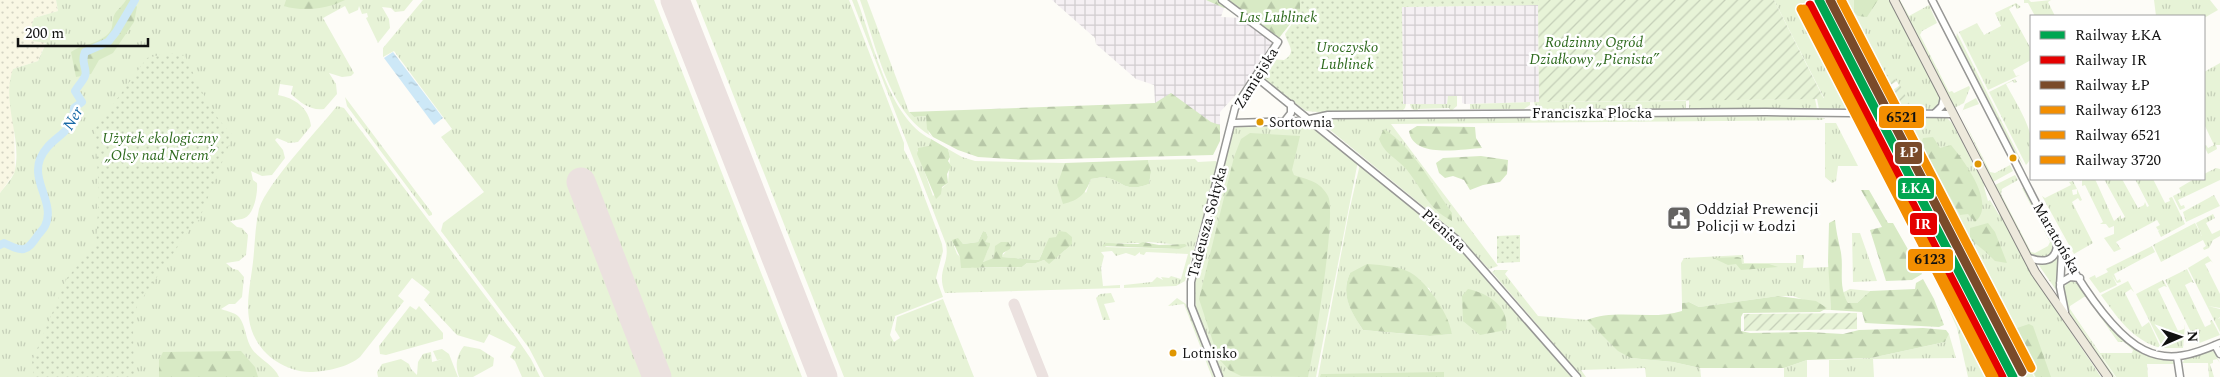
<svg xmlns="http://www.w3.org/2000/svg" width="2220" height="377" viewBox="0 0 2220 377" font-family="Spectral,serif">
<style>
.industrial{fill:url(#industrial-grid)}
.farmland{fill:url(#farmland-dots)}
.grass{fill:url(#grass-tufts);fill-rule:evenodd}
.forest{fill:url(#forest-firs)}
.park{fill:url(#park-dots)}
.garden{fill:url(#garden-furrows)}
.water{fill:url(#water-ripples)}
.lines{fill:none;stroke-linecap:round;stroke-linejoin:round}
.river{stroke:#cde8f7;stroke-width:8}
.taxiway{stroke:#ebe1df;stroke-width:11}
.runway{stroke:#ebe1df;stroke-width:29}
.minor-casing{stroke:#979795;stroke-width:9}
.major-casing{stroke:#858482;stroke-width:10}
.minor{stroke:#fffffe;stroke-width:6}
.major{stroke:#ede9dc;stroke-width:8}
.rail-1-casing{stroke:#fff;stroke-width:12}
.rail-2-casing{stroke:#fff;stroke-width:12}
.rail-3-casing{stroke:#fff;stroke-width:12}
.rail-4-casing{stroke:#fff;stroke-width:12}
.rail-5-casing{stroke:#fff;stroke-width:12}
.rail-6-casing{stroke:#fff;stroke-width:12}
.rail-1{stroke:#00a651;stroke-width:9}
.rail-2{stroke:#e50000;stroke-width:9}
.rail-3{stroke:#7a4b2a;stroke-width:9}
.rail-4{stroke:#f38e01;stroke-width:9}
.rail-5{stroke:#f38e01;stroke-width:9}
.rail-6{stroke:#f38e01;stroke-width:9}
.bus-dot{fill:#e09702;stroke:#fff;stroke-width:2}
.labels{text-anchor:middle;stroke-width:5;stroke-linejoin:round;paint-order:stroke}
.bus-label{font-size:14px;fill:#111;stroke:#fff;text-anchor:start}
.park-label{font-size:15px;font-style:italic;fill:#2f6b1f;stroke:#fff}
.street-label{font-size:15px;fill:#111;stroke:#fff}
.poi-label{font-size:15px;fill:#111;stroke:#fff;text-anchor:start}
.water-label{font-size:16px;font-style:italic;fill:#1768a6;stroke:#fff}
.line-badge{stroke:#fff;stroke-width:2}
.badge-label{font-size:14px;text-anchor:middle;font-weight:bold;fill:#fff}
.pale-badge-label{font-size:14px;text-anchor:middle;font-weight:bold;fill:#111}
</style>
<defs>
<pattern id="industrial-grid" width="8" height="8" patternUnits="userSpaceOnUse" patternTransform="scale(1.25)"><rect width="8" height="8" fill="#f5f0f3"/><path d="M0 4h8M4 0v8" fill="none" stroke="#d1cdcf"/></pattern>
<pattern id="farmland-dots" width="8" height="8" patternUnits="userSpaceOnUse" patternTransform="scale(1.25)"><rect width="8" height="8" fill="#f9f7e4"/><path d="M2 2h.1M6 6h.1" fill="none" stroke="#d4d3c3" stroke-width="1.8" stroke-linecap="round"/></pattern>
<pattern id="grass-tufts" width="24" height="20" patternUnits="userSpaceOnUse" patternTransform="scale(1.25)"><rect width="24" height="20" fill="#e7f3d7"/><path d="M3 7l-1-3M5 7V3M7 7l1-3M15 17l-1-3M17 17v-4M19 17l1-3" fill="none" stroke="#c5cfb8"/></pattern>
<pattern id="forest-firs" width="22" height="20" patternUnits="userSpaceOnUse" patternTransform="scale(1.25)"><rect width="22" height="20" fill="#d8eac5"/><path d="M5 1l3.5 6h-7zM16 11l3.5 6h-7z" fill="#b8c8a8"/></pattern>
<pattern id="park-dots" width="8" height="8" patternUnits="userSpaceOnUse" patternTransform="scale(1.25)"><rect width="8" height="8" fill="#e7f3d7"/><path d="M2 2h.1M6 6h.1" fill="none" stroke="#c5cfb8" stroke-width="1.8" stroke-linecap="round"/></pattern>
<pattern id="garden-furrows" width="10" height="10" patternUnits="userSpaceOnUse" patternTransform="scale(1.25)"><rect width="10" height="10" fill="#e7f3d7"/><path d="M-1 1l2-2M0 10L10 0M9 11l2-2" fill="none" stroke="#c5cfb8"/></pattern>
<pattern id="water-ripples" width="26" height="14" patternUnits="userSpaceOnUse" patternTransform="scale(1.25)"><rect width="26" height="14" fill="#cde8f7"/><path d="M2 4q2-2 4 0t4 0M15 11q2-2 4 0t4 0" fill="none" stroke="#afc6d3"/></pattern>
</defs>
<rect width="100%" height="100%" fill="#fdfcf7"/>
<!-- industrial -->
<path class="industrial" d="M1052,0H1206L1224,8L1221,17L1242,18L1275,43L1254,75L1220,112V127L1155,103L1154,85L1136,79L1096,44L1095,38Z
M1538,5L1539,102L1465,104L1462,103V96H1448L1447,104H1403L1402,7Z"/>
<!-- farmland -->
<path class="farmland" d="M0,0H56L58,11L34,18L32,25L46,42L38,61L13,69L15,172L0,193Z"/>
<!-- grass -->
<path class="grass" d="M56,0H413L404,11L395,12L391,8L382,7L389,19L390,28L378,43L366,18L368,17L367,13L362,14L359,6L358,10L349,14L345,6L323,18L354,73L351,76L342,77L329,73L336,84L337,94L324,109C311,111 301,103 291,94L293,86L280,84L278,95C295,98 309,108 311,126L298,142L289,143L277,138L275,140L283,150L285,158L272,175L262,176L251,171L253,180L257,183C258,193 254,217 242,219C238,220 234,220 230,221L237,227L242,228L248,235L246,255L239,261L226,263L233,269L238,270L244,277L242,297L235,304H229L221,309C228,312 237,312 241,320C246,329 246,340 252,349C260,360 274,365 279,377H0V193C5,186 14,177 15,170C22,136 1,103 13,69L38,61L46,43L33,41L32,25L34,18L58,11Z
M423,0H654L802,377H544L529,348L441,231L443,223L484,192L441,137L452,129L394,51L383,57V48Z
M696,0H849L904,143V150L914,169L942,244L943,251L936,278L943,297L895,316L890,335L894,342L900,338L895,330L897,317L943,299L974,377H844Z
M852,0H857C873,41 889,119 931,139L929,146L917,150L933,196L948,183L950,157L948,149L962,157L975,161L1065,163L1086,193L1091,179C1122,171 1118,196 1149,184L1151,172L1148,160L1195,159L1198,162L1216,161L1218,165L1185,281L1176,286L1124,288V285L1152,282L1157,277L1163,280L1161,277L1169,278L1171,276L1181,279L1188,254L1146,252L1144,255L1140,254V252L1135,256L1126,253L1116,256L1112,251L1101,252L1104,256L1101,268L1103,286L1120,285V288L945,293C936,271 950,264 946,244ZM983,231L986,232L988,237L984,242L988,250L982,262L990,261L1011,246L1001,257L1039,260L1042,253L1056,237L1065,250L1049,263L1044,260L1036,263H1027L1022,267L980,268L978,266L972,268L957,254L954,246L959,242L963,244L978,242ZM1148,242L1182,245L1179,249L1105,247C1116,240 1134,245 1148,242Z
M860,0H867L909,112L914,117L926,116L929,134L933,137C888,113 876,44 860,0Z
M1774,0H1813L1869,110L1819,109L1817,99L1824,98Z
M1826,0H1890L1940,98L1939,105L1936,109L1912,110L1896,80L1880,91L1889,108L1880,110Z
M1898,0H1900L1909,16L1929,5L1937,23L1922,31L1920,35L1949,92L1952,91L1954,93L1969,86L1970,88L1964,103L1954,108Z
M2029,0L2031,2L2051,0L2048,2L2055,16H2035L2028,3H2024V0Z
M2154,0H2210L2218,10L2204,18L2156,16Z
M2016,3L2021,7L2017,9L2015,5L2009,9L2031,49V60L2013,70L2016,76L2020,75L1988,90L1959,32L1977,23L1984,35L2001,26L1995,13Z
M1957,33L2024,166L2015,152L1956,38Z
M2220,63V145H2216L2217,149L2208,154L2204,146L2206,145L2208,148L2214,145L2204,124V72Z
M2015,79L2017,82L2014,83L2013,81L2006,84C2015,102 2046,146 2026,165L1989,92Z
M1448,96H1457V106L1451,111L1449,108L1418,109L1417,112L1411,108L1410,104H1447Z
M345,97L432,213V215L429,216L347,106Z
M1976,98L1979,104L1963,110L1961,115L1990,172L1995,173L2010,165L2013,171L1993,182L1961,115L1965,104Z
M1815,99L1817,109H1689V100Z
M1686,101V109H1572L1570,105L1569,110C1558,110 1544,111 1535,106L1534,102Z
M1530,102V105L1524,109H1470V104Z
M337,106L344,108L516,337L531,359L540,377H522L515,361L510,357L516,347L489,334L484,343L457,335L424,300L430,292L412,278L398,296L404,301L360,357C349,367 324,372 310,372C280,371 253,349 249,319C246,301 251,280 253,262C255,245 255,226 259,209C267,183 318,130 337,106Z
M1769,114L1825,118L1822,120L1391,124L1498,266L1489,269L1452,230L1324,125L1329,118Z
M1937,115L1947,118L1952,123L1985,186L1984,187L1988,201L1990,200L1999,215L2000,214L2033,276L2101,377H2035L2010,329L2034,377H2019L1885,118L1900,117L1907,140L1989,302L1998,304L1909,127L1902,117Z
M1873,117L2006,377H1968L1957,328L1944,298L1853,122L1858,118Z
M1825,123H1836L1838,127L1858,166H1838L1836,181L1832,183L1825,177Z
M1283,124L1314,127L1358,161L1316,377H1223L1196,308L1193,285L1233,130L1237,126Z
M1360,164L1449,235L1574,377H1318L1349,212ZM1350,273L1429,288L1452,334L1429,336L1363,330C1351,311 1340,295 1350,273Z
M2216,168L2220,169V180L2178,200L2181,206L2184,205L2185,208L2180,210L2173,196L2181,192L2179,188L2194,179H2204V174Z
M2015,175L2018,180L2002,189L2001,194L2031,252L2035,253L2048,246L2050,242L2022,188H2026L2054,243L2055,247L2050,257L2034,258L2030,254L1993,186Z
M2082,179H2095L2114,221L2121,215V219L2125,217L2104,179H2122L2138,208L2144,205L2145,202L2147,207L2149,206L2135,179H2153L2165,203L2170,201L2169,198L2172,197L2185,224L2161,237L2158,231L2160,229L2158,230L2156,227L2160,225L2157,220L2116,242L2121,249L2114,252L2104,238L2114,234V226L2109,228L2106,224H2100L2103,222L2085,185L2082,186V180L2079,181Z
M2073,181L2077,189L2072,190L2073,195L2077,194V189L2082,200L2080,201L2078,198L2072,202L2093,243L2074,254L2042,196L2045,198L2071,185L2069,182Z
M2214,195L2220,206L2186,222L2183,212Z
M2213,214L2215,218L2206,223L2212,234L2220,230V236L2213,240L2209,248L2204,250L2203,248L2206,246L2203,240L2161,262L2153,245L2195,223L2202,236L2196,223Z
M1852,233H1860L1877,281L1853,282Z
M2152,246L2155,252L2114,274L2117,281L2120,279L2121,282L2117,283L2112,275L2117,285L2100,293L2089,278L2095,275L2096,278L2108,272L2106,269Z
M2059,250V251L2058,293L2038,264L2051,261Z
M1743,255L1744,263H1796V255H1804L1803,268L1829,267L1831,310H1822L1826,308L1793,296H1778L1699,307L1689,302L1682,303L1681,263L1684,258Z
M2208,256L2213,263L2211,261L2205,264L2220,294V308L2208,306L2220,309V317L2218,319L2220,318V332L2188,268Z
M2187,269L2194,283L2191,282L2185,285L2205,327L2211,324L2210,321L2212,320L2220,335L2197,344L2165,280Z
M1495,270H1508L1505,274L1538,316L1587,320L1631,358L1673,362L1700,368L1701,377H1646L1645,368L1581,370L1586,377H1582L1492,272Z
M2070,280L2080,284L2089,297H2084L2070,306V309L2100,353H2132L2133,350L2124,342H2118L2090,302C2097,306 2102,316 2107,323C2124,344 2145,357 2173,360L2175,364H2147L2148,377H2116L2072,314L2115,377H2112L2071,317L2063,288Z
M2163,280L2167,287L2164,286L2158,289L2178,331L2184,329L2185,324L2183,348H2163L2136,294Z
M2128,281L2134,292L2131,289L2125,293L2142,327L2149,322L2161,348C2133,341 2117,317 2101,295Z
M1850,289L1870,291L1857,303H1848L1842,293Z
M1111,293L1115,302L1104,304L1110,320H1103L1096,298L1100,294Z
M1177,298L1186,304L1214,377H1212L1184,304L1168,306Z
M410,306L416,310L419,306L443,333V339L386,355L380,354L379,346Z
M1949,334L1956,358L1873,359L1874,377H1829V360L1871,358L1945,342Z
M464,346L480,349L494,358L493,366L473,377H459C455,366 456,356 464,346Z
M442,349L449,354L458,377H378L377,372L382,364L401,359L409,364L411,369L417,375L418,362L423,354L431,352L432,362L443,359L437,360L433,351Z
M2212,351L2214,352L2220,363L2217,359L2213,360V363L2210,364L2214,377H2209L2208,363H2182L2185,359Z
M1807,360V377H1784V368Z"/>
<!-- forest -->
<path class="forest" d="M126,0H132L137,7L134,22L113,53L99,60L91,74L76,77L71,52C81,45 91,45 101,39C118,30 109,21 116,12C119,8 123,5 126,0Z
M286,0H345C327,9 303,12 284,6Z
M1206,0H1309L1279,38L1235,6L1224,8Z
M1854,0H1878L1867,17L1858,16L1854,12Z
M1171,93L1211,122L1220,125V141L1213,155L1024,160L978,157L958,150L933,137L927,129L926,116L914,117L909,112L1155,103Z
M1900,117H1902L1909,127L1998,304L1989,303L1907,140Z
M1417,126L1475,127L1476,138L1482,148C1462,149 1413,159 1409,131Z
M1384,129C1412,146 1433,186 1452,213V221C1426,207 1424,191 1407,170C1395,156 1386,156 1379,139Z
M1250,133L1300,136L1292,170L1294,175C1308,180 1320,181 1328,196C1337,213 1314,352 1308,377L1241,376L1229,370L1220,360L1215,348L1199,299L1234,157L1241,139Z
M1933,137L1940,148L1951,145C1964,161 1997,204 1975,222L1968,214L1960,215L1921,144L1923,138Z
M931,139L948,149L950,157L948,161L951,166L947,174L948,183L942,187L941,194L936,199L917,154L918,148L929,146Z
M1481,156L1508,160L1507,174L1500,182L1483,185L1470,190L1464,180L1453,176L1445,178L1439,173L1436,163L1443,158Z
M1148,160L1151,172L1149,184C1118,196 1122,171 1091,179C1085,195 1079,200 1063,204L1057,185L1065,163Z
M1861,190H1869L1888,223H1893L1922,274L1912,280L1886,281L1870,230L1882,227Z
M1835,220C1836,230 1838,239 1840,248C1845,267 1837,284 1848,303H1857L1870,291L1915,289L1916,283L1923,279L1934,299L1944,325L1939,327L1865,323L1862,312L1831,310L1828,262L1829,223Z
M1988,223L1995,232L2007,263L1995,261L1987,253L1970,239V228Z
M983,231L986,232L988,237L985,242L990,243V245L983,262L994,258L995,246L1001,242H1008L1011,246L1010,249L1003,253L1002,257L1039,260L1049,238L1056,237L1059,231L1066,232L1072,237V244L1049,264L1044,260L1036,263H1027L1022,267L961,268L960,257L952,240L958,238L963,244L978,242Z
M1143,242L1159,245L1185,244L1187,246L1179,249L1102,246L1106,243L1138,244Z
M1738,257L1741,258L1742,264H1769L1778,267L1741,270L1736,264L1728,265L1713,258Z
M1367,264C1404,267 1414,268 1436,299C1444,311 1449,320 1452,334L1430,336L1363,330C1351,312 1340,295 1350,273Z
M1468,289C1487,293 1510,306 1506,330L1480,335L1463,321L1462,296Z
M1778,296L1816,301L1827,308L1820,312L1743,313L1741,317V331L1750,333L1809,332L1843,334L1859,330L1923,328L1946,330L1949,334L1945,342L1871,358L1807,360L1784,368H1700L1673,362L1631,358L1618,351L1587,320C1617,308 1651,321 1682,311V303L1689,302L1699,307Z
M2029,324L2033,326L2051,377H2036L2014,333L2017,328Z
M241,351L255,367L258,377H159V360L163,352Z
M1444,372V377H1320L1321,374H1325Z"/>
<!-- park -->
<path class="park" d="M1300,0H1538V5L1402,7L1403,104H1406L1405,108L1401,112L1329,113L1306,111L1263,80L1262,76L1270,59L1284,60C1298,52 1287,44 1285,34L1300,12Z
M168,53L185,56C199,84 210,114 233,135L199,220L194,223L137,306L133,326L134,377H34L32,361L67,278L96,244L99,193L95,129L147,58Z
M1520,235V262L1497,263V236Z"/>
<!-- garden -->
<path class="garden" d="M1538,0H1774L1824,99L1539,102Z
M1878,69L1897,81L1884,89L1885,92L1889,93L1900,85L1912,109L1889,108L1868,73Z
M1857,313V329L1744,331V314Z"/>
<!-- water -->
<path class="water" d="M393,52L443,118L434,125L384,58Z"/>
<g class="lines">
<!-- river -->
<path class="river" d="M0,245L4,243C23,252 26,253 38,235C40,232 43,230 45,226C56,204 31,182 40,159C50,135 74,136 74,108L82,102L75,91C78,86 83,81 85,76C88,69 80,63 85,52L108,42L116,32L135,0"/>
<!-- taxiway -->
<path class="taxiway" d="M1014,304L1043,377"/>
<!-- runway -->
<path class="runway" d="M675,0L823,377
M581,182L657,377"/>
<!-- minor casing -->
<g class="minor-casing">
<path id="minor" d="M1932,0C1958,51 1984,101 2010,152C2036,203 2093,325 2144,350C2170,363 2195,354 2220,343
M1256,77L1456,239L1577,377
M1935,113L1942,106L1944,97
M1284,122L1291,113V104
M1233,123L1301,121L1328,115L1766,112L1952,114
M2062,251L2060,287L2065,312
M2027,257C2042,263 2057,263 2057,243
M2060,283L2070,277L2080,278
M2215,345L2220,354
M2177,357L2180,377
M1219,377L1191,306V282L1235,108L1278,42L1222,0"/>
</g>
<!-- major casing -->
<g class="major-casing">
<path id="major" d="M1894,0L2035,272L2108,377"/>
</g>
<!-- minor -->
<use href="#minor" class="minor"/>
<!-- major -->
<use href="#major" class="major"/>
<!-- rail-1 casing -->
<g class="rail-1-casing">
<path id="rail-1" d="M1819,0L2013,377"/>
</g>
<!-- rail-2 casing -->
<g class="rail-2-casing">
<path id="rail-2" d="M1810,5L2002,377"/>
</g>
<!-- rail-3 casing -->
<g class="rail-3-casing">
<path id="rail-3" d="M1830,0L2022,372"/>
</g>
<!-- rail-4 casing -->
<g class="rail-4-casing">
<path id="rail-4" d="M1801,9L1991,377"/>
</g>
<!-- rail-5 casing -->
<g class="rail-5-casing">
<path id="rail-5" d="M1841,0L2031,368"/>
</g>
<!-- rail-6 casing -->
<g class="rail-6-casing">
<path id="rail-6" d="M1804,9L1994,377"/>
</g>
<!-- rail-1 -->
<use href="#rail-1" class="rail-1"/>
<!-- rail-2 -->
<use href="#rail-2" class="rail-2"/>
<!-- rail-3 -->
<use href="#rail-3" class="rail-3"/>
<!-- rail-4 -->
<use href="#rail-4" class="rail-4"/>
<!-- rail-5 -->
<use href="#rail-5" class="rail-5"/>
<!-- rail-6 -->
<use href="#rail-6" class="rail-6"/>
</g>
<!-- icons -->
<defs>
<g id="civic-square" transform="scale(1.25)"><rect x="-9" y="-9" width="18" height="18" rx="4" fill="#646362" stroke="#fff"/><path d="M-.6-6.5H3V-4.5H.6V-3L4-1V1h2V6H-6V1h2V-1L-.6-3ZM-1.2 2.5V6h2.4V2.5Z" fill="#fff"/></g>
</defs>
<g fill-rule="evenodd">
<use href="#civic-square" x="1679" y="218"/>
</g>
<!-- markers -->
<g class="bus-dot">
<circle cx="1260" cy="122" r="4.5"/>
<circle cx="2013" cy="158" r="4.5"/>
<circle cx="1978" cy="164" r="4.5"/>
<circle cx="1173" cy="353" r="4.5"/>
</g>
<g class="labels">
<!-- bus labels -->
<g class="bus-label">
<text x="1269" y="127">Sortownia</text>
<text x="1182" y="358">Lotnisko</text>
</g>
<!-- park labels -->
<g class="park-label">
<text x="1278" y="22">Las Lublinek</text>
<text x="1594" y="47">Rodzinny Ogród<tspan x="1594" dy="17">Działkowy „Pienista”</tspan></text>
<text x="1347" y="52">Uroczysko<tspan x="1347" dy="17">Lublinek</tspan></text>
<text x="160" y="143">Użytek ekologiczny<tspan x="160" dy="17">„Olsy nad Nerem”</tspan></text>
</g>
<!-- street labels -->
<g class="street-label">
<text transform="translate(1256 78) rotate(-58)" y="5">Zamiejska</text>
<text x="1592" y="118">Franciszka Plocka</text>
<text transform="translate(1207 222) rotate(-75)" y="5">Tadeusza Sołtyka</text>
<text transform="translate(1444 230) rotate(42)" y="5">Pienista</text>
<text transform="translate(2057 238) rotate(60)" y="5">Maratońska</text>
</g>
<!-- poi labels -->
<g class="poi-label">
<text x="1696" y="214">Oddział Prewencji<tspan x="1696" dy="17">Policji w Łodzi</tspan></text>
</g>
<!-- water labels -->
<g class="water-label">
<text transform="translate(72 118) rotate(-60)" y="6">Ner</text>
</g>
</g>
<g class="line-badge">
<rect x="1878" y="105" width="47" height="24" rx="5" fill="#f38e01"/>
<rect x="1894" y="141" width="29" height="24" rx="5" fill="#7a4b2a"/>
<rect x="1897" y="177" width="38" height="23" rx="5" fill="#00a651"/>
<rect x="1909" y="212" width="29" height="24" rx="5" fill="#e50000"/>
<rect x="1907" y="248" width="47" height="24" rx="5" fill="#f38e01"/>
</g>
<g class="badge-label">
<text x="1909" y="157">ŁP</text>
<text x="1916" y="193">ŁKA</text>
<text x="1923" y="229">IR</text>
</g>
<g class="pale-badge-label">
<text x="1902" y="122">6521</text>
<text x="1930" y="264">6123</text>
</g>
<!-- legend -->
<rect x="2030" y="15" width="175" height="165" fill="#ffffff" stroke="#a0a0a0"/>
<rect x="2040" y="31" width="25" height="8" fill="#00a651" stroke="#a0a0a0"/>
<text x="2075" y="40" font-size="15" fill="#111111">Railway ŁKA</text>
<rect x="2040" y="56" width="25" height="8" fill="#e50000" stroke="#a0a0a0"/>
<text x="2075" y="65" font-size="15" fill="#111111">Railway IR</text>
<rect x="2040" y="81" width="25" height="8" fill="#7a4b2a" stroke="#a0a0a0"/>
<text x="2075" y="90" font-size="15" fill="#111111">Railway ŁP</text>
<rect x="2040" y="106" width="25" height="8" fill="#f38e01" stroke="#a0a0a0"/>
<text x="2075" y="115" font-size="15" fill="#111111">Railway 6123</text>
<rect x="2040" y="131" width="25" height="8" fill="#f38e01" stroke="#a0a0a0"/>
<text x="2075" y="140" font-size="15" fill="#111111">Railway 6521</text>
<rect x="2040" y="156" width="25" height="8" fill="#f38e01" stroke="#a0a0a0"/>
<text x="2075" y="165" font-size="15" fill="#111111">Railway 3720</text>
<!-- north arrow -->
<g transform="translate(2180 337) rotate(88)" stroke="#ffffff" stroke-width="4" paint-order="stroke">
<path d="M0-4L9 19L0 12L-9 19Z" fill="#111111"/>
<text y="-8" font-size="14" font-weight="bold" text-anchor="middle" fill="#111111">N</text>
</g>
<!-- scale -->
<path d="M18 38v8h130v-8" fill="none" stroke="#111111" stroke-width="2.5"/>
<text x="25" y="38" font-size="15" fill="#111111" stroke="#ffffff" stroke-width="4" paint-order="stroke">200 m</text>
</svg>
